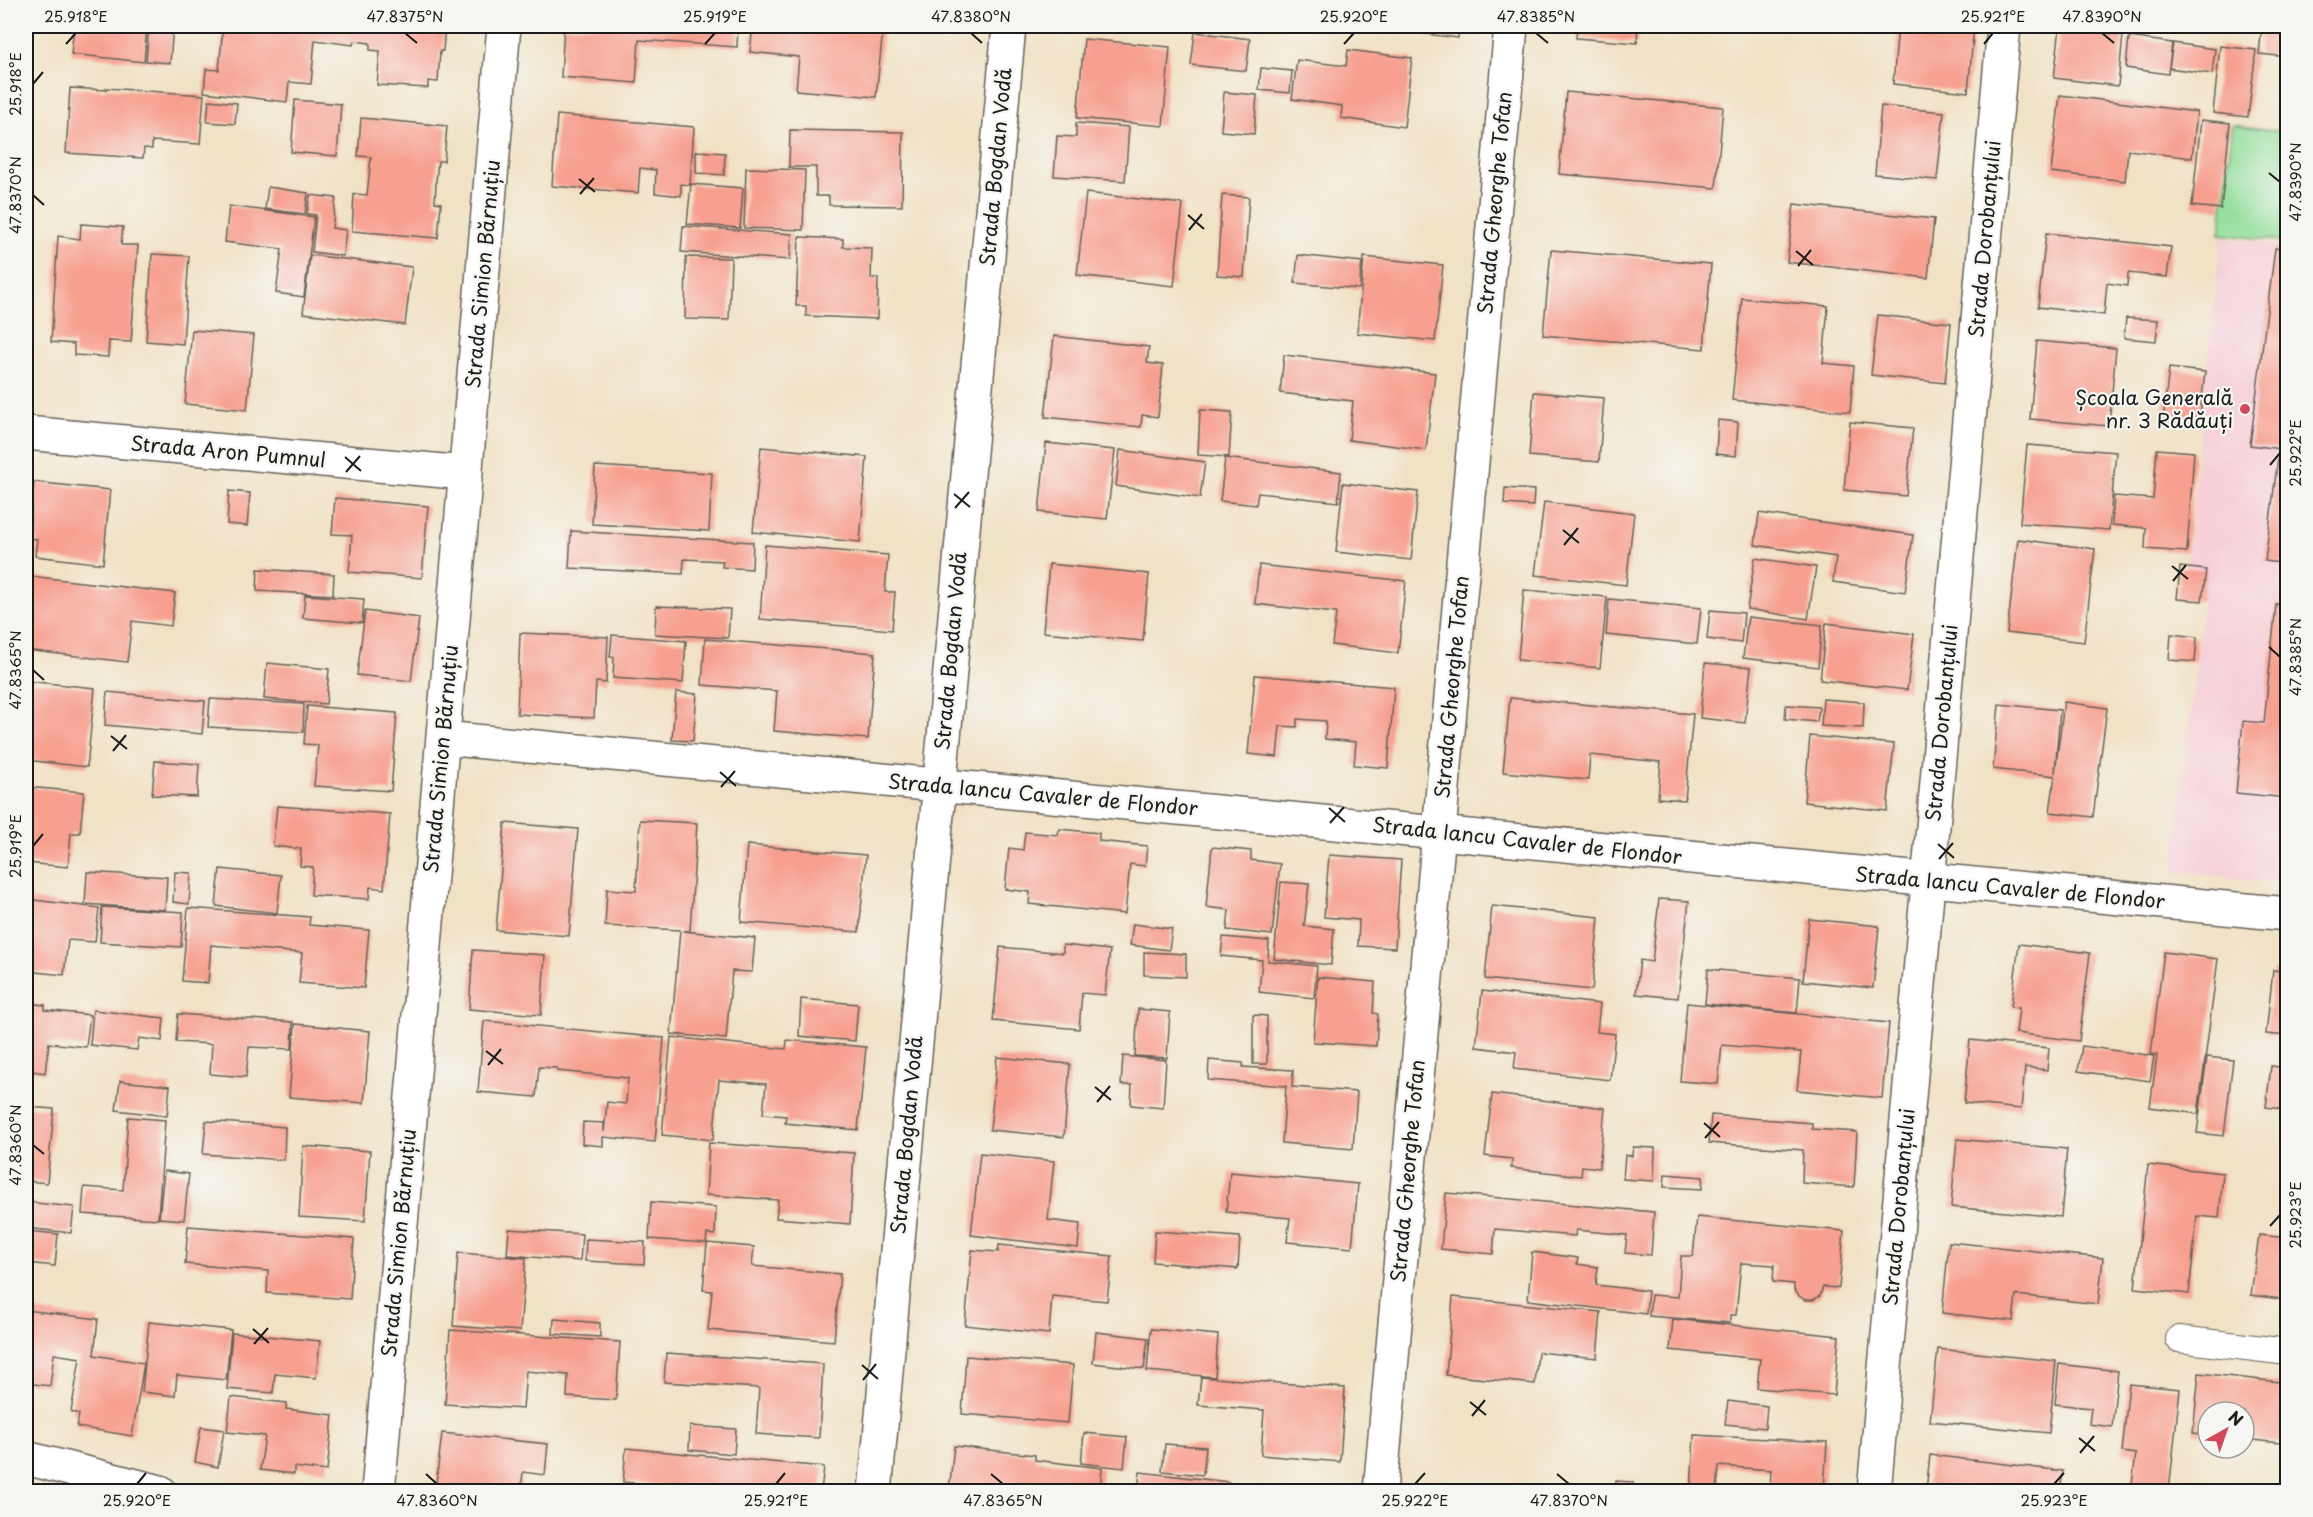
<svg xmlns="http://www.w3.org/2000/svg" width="2313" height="1517" viewBox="0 0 2313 1517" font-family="'Playpen Sans',sans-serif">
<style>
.built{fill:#f6cfd7}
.green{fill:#93de9b;stroke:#587d5c;stroke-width:1.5}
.building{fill:#f7a090}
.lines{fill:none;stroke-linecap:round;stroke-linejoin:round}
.service-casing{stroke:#676158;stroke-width:28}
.minor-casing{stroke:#676158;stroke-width:36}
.service{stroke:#fff;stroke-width:26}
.minor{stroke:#fff;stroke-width:33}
.ticks{fill:none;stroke:#1c1c1c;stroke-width:2}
.poi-dot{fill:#d1495b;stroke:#f6f6f2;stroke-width:2}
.labels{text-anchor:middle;stroke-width:4.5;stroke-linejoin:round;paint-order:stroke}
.street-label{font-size:20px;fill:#1c1c1c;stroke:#f6f6f2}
.poi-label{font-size:20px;fill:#1c1c1c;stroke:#f6f6f2;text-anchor:end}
.neatline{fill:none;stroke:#1c1c1c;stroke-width:2}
.ticks-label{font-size:15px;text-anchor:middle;fill:#1c1c1c}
</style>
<rect width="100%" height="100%" fill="#f6f6f2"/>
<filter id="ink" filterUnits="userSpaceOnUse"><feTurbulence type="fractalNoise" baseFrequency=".0167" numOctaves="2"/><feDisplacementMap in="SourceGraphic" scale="12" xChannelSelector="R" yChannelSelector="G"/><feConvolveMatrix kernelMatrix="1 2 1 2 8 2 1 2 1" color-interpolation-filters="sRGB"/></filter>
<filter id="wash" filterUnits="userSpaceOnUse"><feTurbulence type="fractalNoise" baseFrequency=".008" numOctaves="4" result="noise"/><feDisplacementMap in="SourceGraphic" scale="24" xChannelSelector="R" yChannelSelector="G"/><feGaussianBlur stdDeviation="1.35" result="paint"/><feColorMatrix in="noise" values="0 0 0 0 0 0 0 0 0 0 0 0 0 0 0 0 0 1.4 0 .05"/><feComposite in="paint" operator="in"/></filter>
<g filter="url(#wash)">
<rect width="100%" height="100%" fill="#f1e2c6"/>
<!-- built -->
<path class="built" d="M2221,237L2287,247V884L2173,871L2206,571L2186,567Z"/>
<!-- green -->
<path class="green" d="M2233,125L2287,132V242L2220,234Z"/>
<g id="blocks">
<!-- building -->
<path class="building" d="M74,26H147L144,62L71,54Z
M149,26H173L170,63L146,61Z
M223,26H445L443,51H440L438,82L428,81V88L377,85L380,51L370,50V43L354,41L353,45L315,40L311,84L289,82L287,102L204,92L206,69L219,70Z
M564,26H738L737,47L639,40L636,83L561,77Z
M753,26H842L883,29L876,97L796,90L799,57L750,52Z
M1377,26H1459L1458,38L1377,28Z
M1577,26H1638L1637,43L1576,38Z
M1898,26H1974L1968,92L1893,84Z
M2262,26H2288V57L2259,54Z
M2060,27L2123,35L2118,86L2054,78Z
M1195,32L1250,39L1246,71L1191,65Z
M2129,37L2172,43L2168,74L2126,68Z
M1084,39L1170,47L1163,126L1077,118Z
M2173,43L2215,49L2212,74L2169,68Z
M2220,46L2256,50L2248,117L2213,113Z
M1348,50L1412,58L1404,127L1341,118L1342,106L1292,99L1297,60L1346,66Z
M1261,68L1292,71L1290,93L1259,90Z
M70,88L106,90V88L204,95L200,144L152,141V149L144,148L143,158L66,153Z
M1224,92L1257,95L1254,134L1221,131Z
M1566,92L1723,107L1716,188L1559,174Z
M2060,95L2197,112L2192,158L2128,150L2125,181L2051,172Z
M209,100L237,103L235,124L207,122Z
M295,100L341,104L337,156L291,152Z
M1881,106L1944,112L1937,180L1875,174Z
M557,115L694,127L690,185L681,184V196L655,193L656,170L640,168L638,193L552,186Z
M361,118L447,126L444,161H438L436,182L435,202L441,203L438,238L352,231L354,194L367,195L371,157L358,156Z
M2201,120L2230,123L2221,209L2192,206Z
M1076,123L1129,127L1125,181L1054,176L1057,136L1076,137Z
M790,130L903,132L902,206L829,205V196H816V167H789Z
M696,151L725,153L724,175L696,173Z
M746,168L805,170L803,230L744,228Z
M691,184L743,188L740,228L687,224Z
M268,187L308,193L305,214L265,209Z
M1086,193L1183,204L1174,286L1077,275Z
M310,195L336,198L332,228L346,230L343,256L312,252L316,215L307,214Z
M1222,195L1249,197L1244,277L1217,275Z
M1794,204L1934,219L1928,278L1787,262Z
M229,206L314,217L304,297L276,293L282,249L225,242Z
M81,224L123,227L121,245H138L131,342L109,341L108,357L74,355V344L51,342L58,236L80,239Z
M683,226L792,234L790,260L681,252Z
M2046,233L2171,247L2167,277L2128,273L2127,286L2107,283L2104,315L2038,307Z
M799,237L843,239V247L872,248L871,278H878L877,319L806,316V306H796Z
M2275,248L2288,250V450L2250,445Z
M1551,250L1711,264L1704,349L1543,335Z
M152,254L189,256L183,344L146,341Z
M310,255L412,267L405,325L303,313Z
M1298,255L1362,262L1359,289L1295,283Z
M686,257L731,258L729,320L685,319Z
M1364,257L1443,265L1435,341L1357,333Z
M1742,298L1828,306L1823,363L1854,366L1850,412L1732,400Z
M1878,315L1951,323L1945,383L1871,375Z
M2126,318L2158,320L2156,341L2124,338Z
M192,330L254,335L247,410L185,404Z
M1054,336L1149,347L1147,363L1163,365L1158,417L1142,415L1141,427L1045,417Z
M2037,341L2116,348L2109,426L2030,419Z
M1284,355L1435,373L1426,450L1349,440L1353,401L1280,393Z
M2169,368L2205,372L2199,425L2163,421Z
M1534,392L1604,398L1599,462L1529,456Z
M1200,410L1232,412L1229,457L1198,455Z
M1718,420L1738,422L1736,456L1716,454Z
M1850,422L1913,428L1906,496L1844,490Z
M1046,443L1115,450L1107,519L1039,512Z
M2027,445L2116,452L2109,530L2020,523Z
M761,447L867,457L860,542L753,532Z
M2157,449L2194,452L2187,552L2145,549L2146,528L2112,525L2114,496L2153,499Z
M1120,450L1205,462L1200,498L1116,486Z
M2278,457L2288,458V564L2265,561Z
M1225,458L1341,472L1338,502L1258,493L1256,505L1220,501Z
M595,466L712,473L709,531L592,524Z
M34,482L110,490L103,564L35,556L37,539L28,538Z
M1343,483L1418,492L1411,560L1336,552Z
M1505,488L1534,490L1533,506L1504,504Z
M229,491L250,493L247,526L227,524Z
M335,498L428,506L422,578L349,572L352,535L332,534Z
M1544,502L1634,513L1626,585L1535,575Z
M1759,513L1913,535L1905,592L1833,582L1836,557L1755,545Z
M571,531L753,542L752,569L722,567L723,561L684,559L683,574L569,568Z
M2018,539L2095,549L2084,642L2007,633Z
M765,545L888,555L885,592H895L892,630L760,619Z
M1755,558L1816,567L1808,619L1747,609Z
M1049,564L1149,574L1143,641L1043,632Z
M1259,565L1406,581L1398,653L1332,645L1336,613L1255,604Z
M2180,567L2206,570L2202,601L2177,599Z
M258,569L334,574L333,595L257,591Z
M30,576L175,593L171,626L132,621L127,662L26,650V615Z
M1524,590L1607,597L1600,668L1518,660Z
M305,595L364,599L362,623L303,618Z
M1609,599L1701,608L1697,644L1606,635Z
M2276,604L2288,606V798L2236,793L2243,721L2264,723Z
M656,606L730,609L728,638L655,634Z
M1710,610L1744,613L1741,643L1707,639Z
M365,611L419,618L411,681L357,675Z
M1748,617L1822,625L1818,667L1743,658Z
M1826,623L1914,634L1907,690L1820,680Z
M520,633L608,637L606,683L596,682L594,718L517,714Z
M2171,634L2197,637L2195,662L2169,660Z
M612,635L686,641L683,683L613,678L614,657H610Z
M705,639L875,653L868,739L774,731L777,691L702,685Z
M267,663L329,669L326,704L264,699Z
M1705,663L1751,667L1745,723L1700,718Z
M1255,675L1394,687L1388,768L1354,765L1356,742L1325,739L1326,721L1297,719V727L1280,726L1277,757L1248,754Z
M26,681L95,688L87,767L26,760Z
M107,692L205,701L202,734L105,725Z
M676,692L697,694L693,741L672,740Z
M1510,698L1693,714L1685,800L1658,798L1661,762L1590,755L1588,780L1503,772Z
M210,699L304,704L303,732L208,727Z
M1823,699L1864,702L1863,728L1821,726Z
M2064,702L2107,708L2093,817L2050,812L2055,776L1993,769L1999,704L2060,710L2055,773Z
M1786,705L1819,707L1817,722L1785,719Z
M307,706L397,713L391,791L314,786L318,745L304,744Z
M1810,736L1894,744L1887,811L1804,802Z
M155,761L199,764L197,797L152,795Z
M26,787L84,792L80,833H71L68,867L26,863Z
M277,806L390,814L384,889L370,887L369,899L311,895L313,867L300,866L301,849L273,846Z
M640,820L697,823L690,931H683L755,938L752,972L732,971L726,1039L671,1034L680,930L605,926L607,889L636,891Z
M505,823L578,829L569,936L496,930Z
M1059,829L1099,833V841L1147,846L1145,866L1130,864L1125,914L1029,904L1030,892L1005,889L1009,848L1023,850L1025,832L1058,835Z
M747,845L866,855L859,932L741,922Z
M1212,847L1251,851V860L1280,864L1272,935L1227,930L1229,910L1206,907Z
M1329,855L1401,860L1395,948L1358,946L1359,920L1324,917Z
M220,869L281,875L277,913L216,906Z
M87,872L167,877L165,910L85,904Z
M175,872L191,873L189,904L173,902Z
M1281,882L1309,884L1304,926L1334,929L1331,965L1274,959Z
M26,899L99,908L95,942L68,940L64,975L26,971Z
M1659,899L1689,901L1678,998L1636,994L1640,960L1652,962Z
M1492,906L1599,917L1592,990L1485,979Z
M102,907L183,912L181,947L100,942Z
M188,908L310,917L309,925L369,930L364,988L299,983L302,953L211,945L208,983L182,981Z
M1809,919L1879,926L1873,988L1803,981Z
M1133,924L1172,929L1169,950L1130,945Z
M1223,937L1269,941L1268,961L1317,966L1314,998L1259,992L1262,960L1221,956Z
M2019,944L2090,953L2079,1041L2016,1033L2019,1008L2011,1007Z
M1063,945L1110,950L1105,995L1082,993L1079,1029L993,1021L1000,947L1063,953Z
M473,950L545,955L541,1015L469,1009Z
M1144,952L1186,954V977L1144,975Z
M2164,952L2218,959L2198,1114L2150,1107L2157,1055L2151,1054Z
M1708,969L1800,978L1797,1013L1705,1004Z
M2273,970L2288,972V1036L2266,1034Z
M1318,977L1375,982L1373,1013L1378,1014L1376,1046L1313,1042Z
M1482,991L1600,1004L1597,1032L1615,1034L1610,1080L1514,1069L1516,1052L1476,1047Z
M801,999L858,1004L855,1041L799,1036Z
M26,1003L45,1005V1010L90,1015L86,1047L49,1043L45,1073L26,1070Z
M1687,1003L1889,1023L1882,1098L1797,1090L1801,1052L1722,1045L1718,1084L1680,1081Z
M1138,1009L1170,1012L1167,1058L1135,1056Z
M93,1010L164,1018L162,1041L139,1038L137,1050L90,1045Z
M178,1014L293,1022L292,1049L249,1047L246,1077L210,1074L212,1044L176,1042Z
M1253,1015L1267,1016V1064H1253Z
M484,1021L664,1038L655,1142L603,1137V1146L582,1144L583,1122L604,1123V1132L607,1102L626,1104L628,1078L557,1071V1068L539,1067L536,1097L478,1092Z
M295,1024L370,1031L364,1103L289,1097Z
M671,1037L786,1049L787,1040L866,1047L858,1130L785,1123L786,1116L763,1114L766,1084L719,1080L713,1140L662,1135Z
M1970,1040L2049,1048L2047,1070L2025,1067L2021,1109L1964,1103Z
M2082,1046L2154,1056L2150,1081L2078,1071Z
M1123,1056L1166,1060L1163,1108L1131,1105L1132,1085H1121Z
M997,1057L1070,1064L1064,1137L990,1130Z
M2207,1057L2233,1060L2224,1136L2197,1133Z
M1209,1060L1243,1063V1067L1293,1070L1292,1087L1357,1092L1353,1149L1282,1143L1286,1086L1208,1080Z
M2271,1066L2288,1068V1110L2266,1107Z
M120,1081L170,1086L167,1116L116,1110Z
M1492,1094L1605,1108L1599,1168L1582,1166L1581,1176L1511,1168L1512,1159L1485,1156Z
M26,1107L54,1109L47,1183L26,1181Z
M1711,1115L1812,1123V1129L1857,1132L1854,1187L1802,1183L1803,1150L1709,1143Z
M128,1117L165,1120L158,1219L82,1214L84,1187L123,1190Z
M206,1121L285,1127L284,1160L203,1154Z
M1957,1139L2067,1149L2061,1217L1951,1207Z
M709,1143L854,1153L850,1224L776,1218L778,1200L706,1195Z
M303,1146L370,1151L365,1221L299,1217Z
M1633,1147L1655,1148L1654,1181L1623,1179L1625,1155L1632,1156Z
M980,1153L1054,1161L1048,1220L1080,1224L1078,1248L971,1235Z
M2148,1165L2223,1173L2219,1218L2197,1216L2189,1294L2135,1288Z
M164,1171L189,1174L184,1220L159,1218Z
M1230,1172L1358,1184L1352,1248L1287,1242L1290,1218L1226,1212Z
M1665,1174L1703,1177L1702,1189L1664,1187Z
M1446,1193L1654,1212L1651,1255L1625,1253L1627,1235L1576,1230L1575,1236L1495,1229L1493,1254L1441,1249Z
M26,1202L74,1207L71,1233L26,1228Z
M651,1202L716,1207L715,1235L707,1234L706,1243L649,1239Z
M1697,1217L1844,1231L1839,1288L1823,1287L1820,1296L1813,1300H1805L1799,1296L1794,1290V1284L1773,1282L1774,1265L1741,1263L1736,1315H1730V1323L1649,1316L1651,1295L1678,1297L1681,1256H1693Z
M188,1226L354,1239L350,1299L267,1293L268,1271L185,1264Z
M509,1229L582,1234L580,1261L507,1255Z
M26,1231L58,1234L55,1266L26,1263Z
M1155,1231L1240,1237L1238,1269L1153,1262Z
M2259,1235L2288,1238V1300L2251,1295Z
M586,1239L645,1242L644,1264L585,1261Z
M1949,1242L2103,1258L2098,1304L2016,1295L2013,1321L1942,1313Z
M707,1243L754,1247L752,1266L840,1274L834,1341L708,1330L712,1291L703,1290Z
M999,1245L1112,1256L1107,1301L1052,1296L1049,1334L965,1325L972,1250L998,1252Z
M1532,1252L1578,1258L1577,1264L1598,1267L1596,1285L1648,1291L1646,1314L1528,1300Z
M458,1253L526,1258L520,1331L453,1326Z
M1453,1297L1601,1312L1597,1358L1538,1352L1535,1384L1446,1375Z
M26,1310L98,1319L94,1355L144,1363L132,1436L77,1427L79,1414L71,1412L80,1358L54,1354L50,1386L26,1383Z
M554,1319L600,1323V1337L553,1334Z
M1673,1319L1839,1336L1834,1395L1757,1388L1760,1359L1670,1350Z
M149,1322L231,1330L226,1380L177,1375L175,1396L142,1392Z
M1151,1329L1218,1335L1215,1377L1147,1371Z
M450,1330L620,1342L616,1400L567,1397L568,1375L526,1371L523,1409L445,1404Z
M1096,1332L1148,1338L1144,1369L1093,1363Z
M232,1333L320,1341L316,1378L275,1374L273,1393L227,1389Z
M1938,1349L2056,1361L2049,1433L1930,1421Z
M666,1353L823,1364L819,1438L756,1434L759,1388L664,1382Z
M966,1356L1073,1365L1068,1423L962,1414Z
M2059,1364L2118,1371L2112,1427L2089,1424L2091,1408L2055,1404Z
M2199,1373L2288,1383V1444L2244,1439V1412H2208V1435L2193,1433Z
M1201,1377L1345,1388L1340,1462L1261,1455L1264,1410L1198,1405Z
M2129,1384L2180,1389L2169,1491H2131L2136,1454L2122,1452Z
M231,1397L287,1403L286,1409L333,1415L327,1471L294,1467V1474L260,1470L265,1436L227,1432Z
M1728,1401L1767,1406L1765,1428L1725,1424Z
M690,1426L736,1429L734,1454L689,1450Z
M201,1427L224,1430L218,1467L195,1462Z
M442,1433L548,1444L545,1475L523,1472L521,1491H435Z
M1084,1433L1127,1437L1124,1468L1081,1463Z
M1694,1435L1827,1442L1824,1491H1770L1771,1470L1719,1466L1717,1491H1691Z
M1165,1444L1206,1447L1203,1475L1162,1471Z
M954,1446L1035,1455V1460L1102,1468L1100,1491H949Z
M626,1448L824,1467L821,1491H721L623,1482Z
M1930,1455L2063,1471L2060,1491H1926Z
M1140,1472L1229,1482L1228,1491H1138Z
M1616,1481L1633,1482L1632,1491H1615Z"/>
</g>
</g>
<g filter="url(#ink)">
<use href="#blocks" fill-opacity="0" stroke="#676158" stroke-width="1.5"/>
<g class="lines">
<!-- service casing -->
<g class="service-casing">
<path id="service" d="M2179,1339L2288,1352"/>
</g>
<!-- minor casing -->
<g class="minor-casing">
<path id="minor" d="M26,433L466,473
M443,738L2288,914
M26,1458L160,1492
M378,1492L504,26
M875,1492L1009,26
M1380,1492L1511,26
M1874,1492L2004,26"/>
</g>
<!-- service -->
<use href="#service" class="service"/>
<!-- minor -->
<use href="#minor" class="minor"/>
</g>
</g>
<!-- ticks -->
<path class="ticks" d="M405,33L417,43M971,33L982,43M1536,33L1548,43M2102,33L2114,43M66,44L76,33M705,44L715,33M1344,44L1354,33M1984,44L1993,33M33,84L43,72M2269,173L2280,182M579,179L595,192M580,194L594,178M33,195L44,205M1188,215L1204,229M1189,230L1202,214M1796,251L1813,265M1798,266L1811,250M345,457L361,471M2270,465L2280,453M346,472L360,456M954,494L970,507M955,508L969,492M1563,530L1579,543M1564,545L1578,528M2172,566L2188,579M2173,581L2186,565M2269,647L2280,657M33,670L44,680M111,736L127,749M113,751L126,735M720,772L736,786M721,787L735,771M1329,808L1345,822M1330,823L1344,807M1938,844L1954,858M33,846L43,834M1939,859L1953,843M486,1051L503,1064M488,1065L501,1049M1095,1087L1111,1100M1097,1102L1110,1086M1704,1123L1720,1137M1705,1138L1719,1122M33,1145L44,1154M2270,1226L2280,1215M253,1329L269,1343M254,1344L268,1328M862,1365L878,1379M863,1380L876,1364M1470,1402L1486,1415M1472,1416L1485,1400M2079,1438L2095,1451M2080,1453L2094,1436M426,1474L437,1484M991,1474L1003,1484M1557,1474L1569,1484M137,1484L146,1473M776,1484L785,1473M1415,1484L1425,1473M2054,1484L2064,1473"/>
<!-- markers -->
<circle class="poi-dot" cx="2245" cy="409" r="6"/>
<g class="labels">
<!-- street labels -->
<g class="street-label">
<text transform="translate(996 167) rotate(-85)" y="7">Strada Bogdan Vodă</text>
<text transform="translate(1495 203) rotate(-85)" y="7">Strada Gheorghe Tofan</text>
<text transform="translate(1985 239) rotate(-85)" y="7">Strada Dorobanțului</text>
<text transform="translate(483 274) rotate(-85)" y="7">Strada Simion Bărnuțiu</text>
<text transform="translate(228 452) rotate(5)" y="7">Strada Aron Pumnul</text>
<text transform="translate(951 651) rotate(-85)" y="7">Strada Bogdan Vodă</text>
<text transform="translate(1452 687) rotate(-85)" y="7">Strada Gheorghe Tofan</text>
<text transform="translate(1942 723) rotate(-85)" y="7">Strada Dorobanțului</text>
<text transform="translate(441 759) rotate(-85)" y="7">Strada Simion Bărnuțiu</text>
<text transform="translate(1043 795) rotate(5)" y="7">Strada Iancu Cavaler de Flondor</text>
<text transform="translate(1527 841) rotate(6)" y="7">Strada Iancu Cavaler de Flondor</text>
<text transform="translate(2010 888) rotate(5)" y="7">Strada Iancu Cavaler de Flondor</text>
<text transform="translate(907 1135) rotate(-85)" y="7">Strada Bogdan Vodă</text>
<text transform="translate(1408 1171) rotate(-85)" y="7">Strada Gheorghe Tofan</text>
<text transform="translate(1899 1207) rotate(-85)" y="7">Strada Dorobanțului</text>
<text transform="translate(399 1243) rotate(-85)" y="7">Strada Simion Bărnuțiu</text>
</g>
<!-- poi labels -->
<g class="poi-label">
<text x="2233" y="405">Școala Generală<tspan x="2233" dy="23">nr. 3 Rădăuți</tspan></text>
</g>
</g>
<!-- margin -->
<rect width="2313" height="1517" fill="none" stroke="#f6f6f2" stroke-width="66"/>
<!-- north arrow -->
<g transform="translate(2226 1430) rotate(40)"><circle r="28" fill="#f6f6f2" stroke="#9f9f9c" stroke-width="1.5"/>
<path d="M0-4.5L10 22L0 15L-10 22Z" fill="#d1495b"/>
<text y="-9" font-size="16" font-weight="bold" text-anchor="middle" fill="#1c1c1c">N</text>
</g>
<rect x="33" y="33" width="2247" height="1451" class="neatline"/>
<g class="ticks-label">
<text x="76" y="22">25.918°E</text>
<text x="405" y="22">47.8375°N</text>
<text x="715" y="22">25.919°E</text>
<text x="971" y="22">47.8380°N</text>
<text x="1354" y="22">25.920°E</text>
<text x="1536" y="22">47.8385°N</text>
<text x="1993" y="22">25.921°E</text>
<text x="2102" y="22">47.8390°N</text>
<text transform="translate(16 84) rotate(-90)" y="5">25.918°E</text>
<text transform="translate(2296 182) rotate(-90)" y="5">47.8390°N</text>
<text transform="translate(16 195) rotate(-90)" y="5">47.8370°N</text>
<text transform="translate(2296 453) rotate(-90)" y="5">25.922°E</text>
<text transform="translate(2296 657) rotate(-90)" y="5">47.8385°N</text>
<text transform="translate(16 670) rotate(-90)" y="5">47.8365°N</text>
<text transform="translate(16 846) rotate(-90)" y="5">25.919°E</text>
<text transform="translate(16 1145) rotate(-90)" y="5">47.8360°N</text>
<text transform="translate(2296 1215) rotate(-90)" y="5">25.923°E</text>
<text x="137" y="1506">25.920°E</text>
<text x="437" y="1506">47.8360°N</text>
<text x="776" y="1506">25.921°E</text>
<text x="1003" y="1506">47.8365°N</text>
<text x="1415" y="1506">25.922°E</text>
<text x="1569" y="1506">47.8370°N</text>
<text x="2054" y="1506">25.923°E</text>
</g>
</svg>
